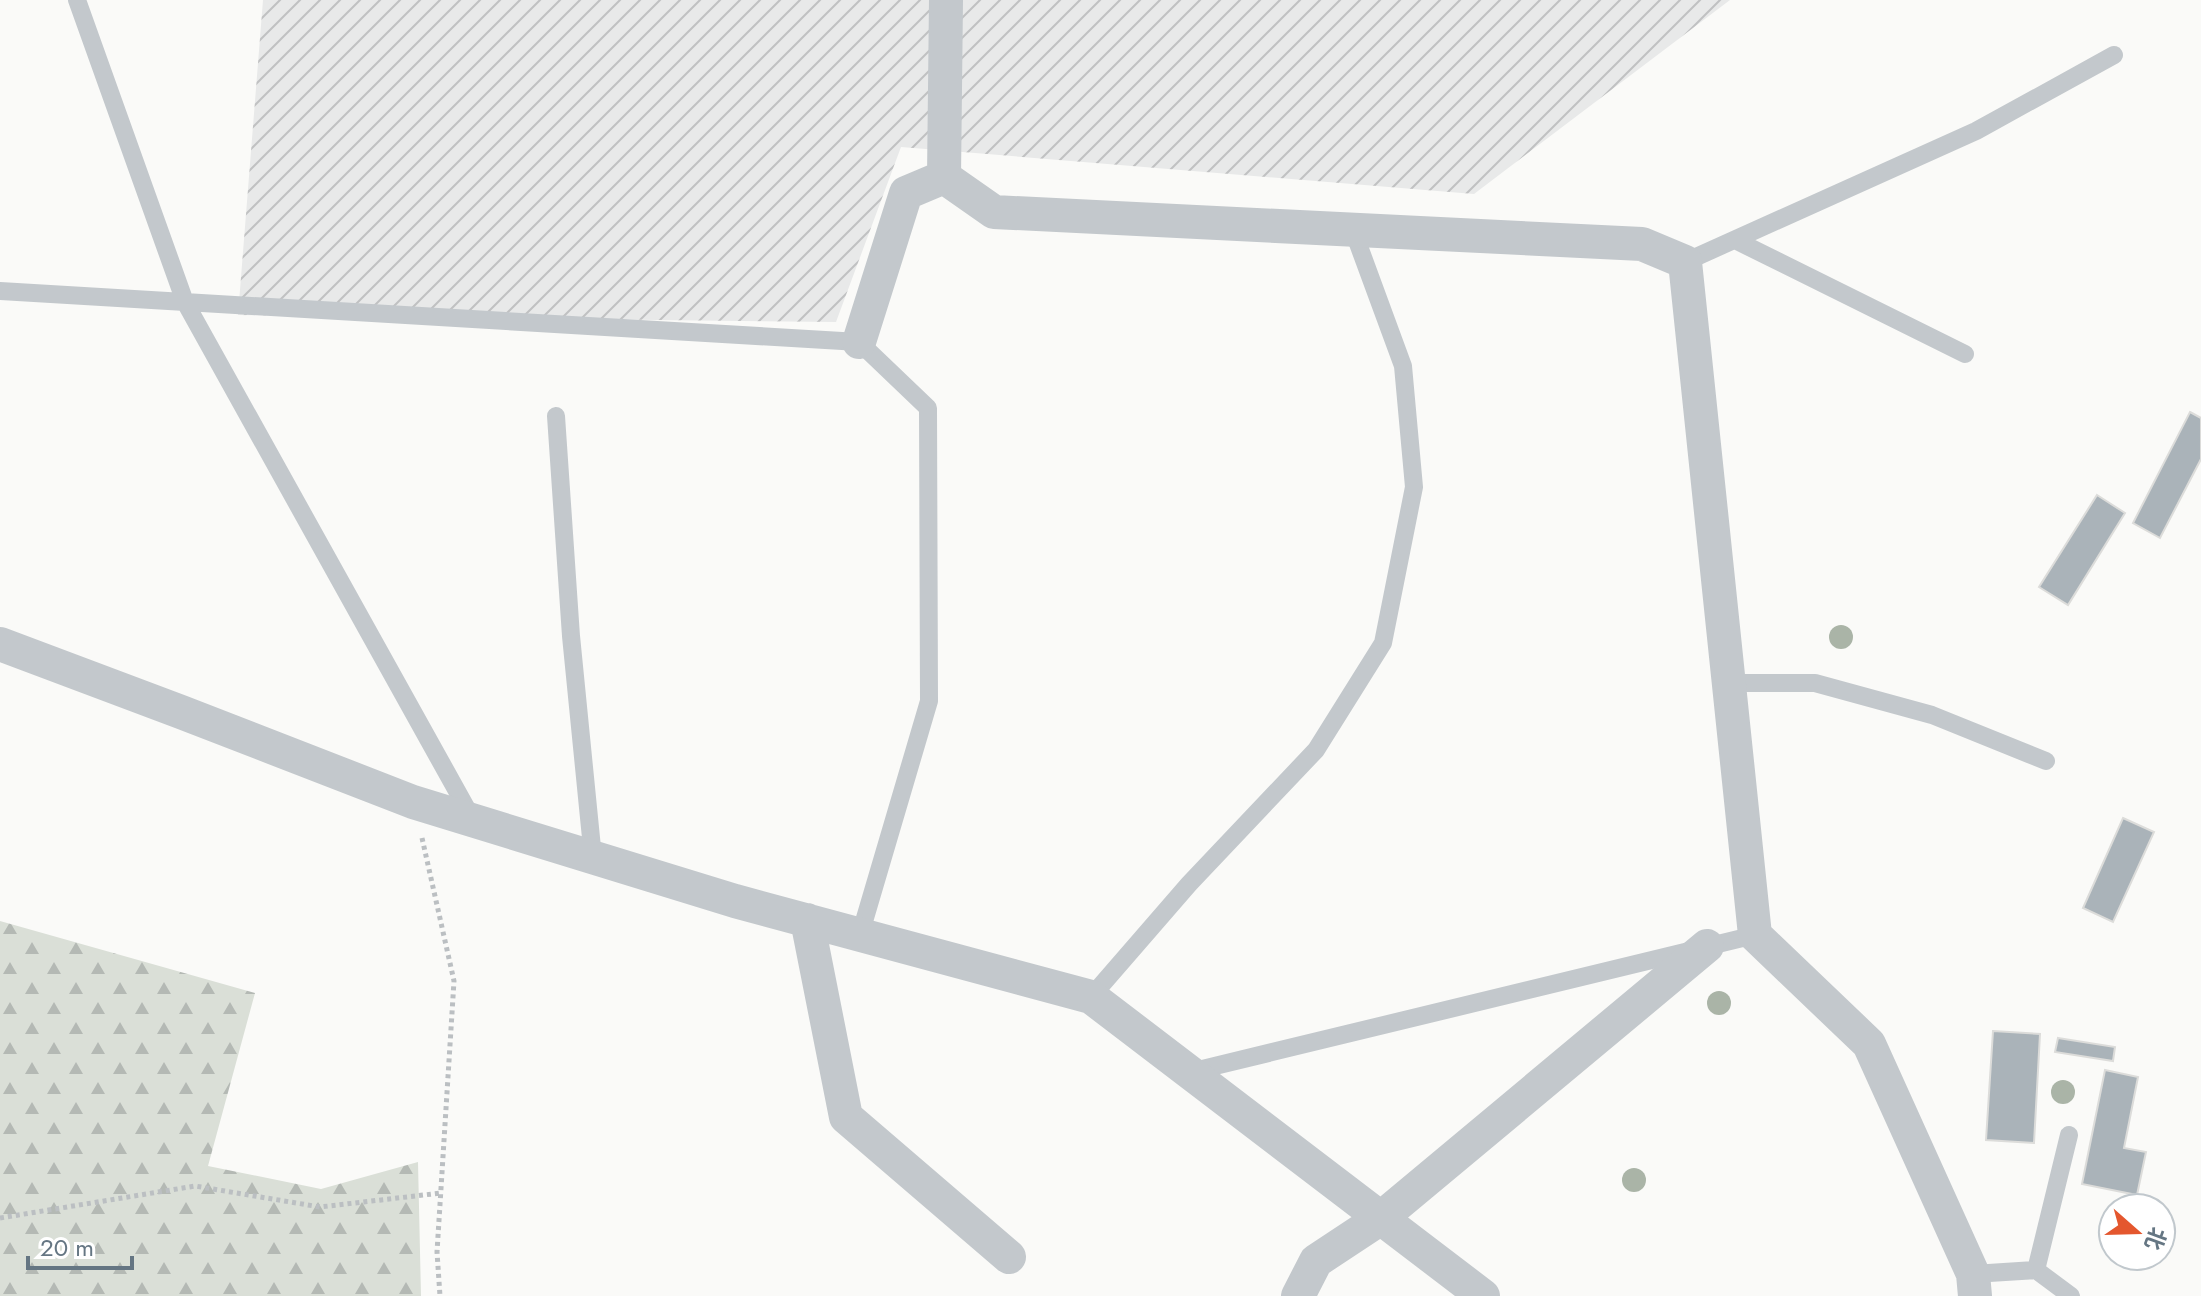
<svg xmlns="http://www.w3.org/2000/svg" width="2201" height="1296" viewBox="0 0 2201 1296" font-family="Jost,'Noto Sans SC',sans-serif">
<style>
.industrial{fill:url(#industrial-furrows)}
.forest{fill:url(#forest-firs)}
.building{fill:#aab3b9;stroke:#dcdcda;stroke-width:2}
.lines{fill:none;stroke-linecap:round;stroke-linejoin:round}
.path{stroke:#bbbfc2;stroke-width:5;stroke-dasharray:4 4;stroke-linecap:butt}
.lane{stroke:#c3c8cc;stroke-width:18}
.street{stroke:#c3c8cc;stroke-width:34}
.tree{fill:#aab4a7}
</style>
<defs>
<pattern id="industrial-furrows" width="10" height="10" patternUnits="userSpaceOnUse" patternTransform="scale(2)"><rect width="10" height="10" fill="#e8e9e9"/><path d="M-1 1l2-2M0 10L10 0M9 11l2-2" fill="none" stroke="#c0c1c2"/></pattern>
<pattern id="forest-firs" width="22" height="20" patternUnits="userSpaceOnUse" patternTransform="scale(2)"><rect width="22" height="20" fill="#dadfd7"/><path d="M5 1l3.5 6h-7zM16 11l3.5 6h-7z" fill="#b4b9b4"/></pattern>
</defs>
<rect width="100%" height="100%" fill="#fafaf8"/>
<!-- industrial -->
<path class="industrial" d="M263,0H1730L1474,194L901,147L836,322L238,315Z"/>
<!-- forest -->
<path class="forest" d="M0,921L255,993L208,1166L321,1189L418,1162L421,1296H0Z"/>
<!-- building -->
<path class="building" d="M2190,412L2201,418V459L2160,538L2133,523Z
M2097,495L2125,513L2068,605L2039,587Z
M2123,818L2154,832L2113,922L2083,908Z
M1993,1031L2040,1034L2034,1143L1986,1140Z
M2058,1038L2115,1047L2113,1061L2055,1052Z
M2105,1070L2138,1077L2124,1148L2146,1152L2137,1195L2082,1184Z"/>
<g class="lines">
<!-- path -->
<path class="path" d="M422,838L454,981L437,1252L440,1296
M0,1218L195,1186L320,1207L441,1193"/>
<!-- lane -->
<path class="lane" d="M77,0L185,302L472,818
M1735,240L1965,354
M1685,262L1976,131L2114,55
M0,291L859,342L928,408L929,701L860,935
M556,416L571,636L593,858
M1729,683H1815L1932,715L2046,761
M1091,997L1189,884L1316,750L1383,643L1414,487L1403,366L1353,230
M1190,1072L1755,935
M2036,1270L2069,1135
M1973,1274L2036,1270L2071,1296"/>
<!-- street -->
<path class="street" d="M944,177L994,212L1642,244L1685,262L1755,935L1869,1044L1973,1274L1975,1296
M859,342L906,193L944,177L946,0
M0,644L181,712L413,802L735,901L1091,997L1483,1296
M807,920L846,1117L1009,1257
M1298,1296L1316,1261L1381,1218L1707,946"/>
</g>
<!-- trees -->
<g class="tree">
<circle cx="1841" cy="637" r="12"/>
<circle cx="1719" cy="1003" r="12"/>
<circle cx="2063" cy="1092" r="12"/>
<circle cx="1634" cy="1180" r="12"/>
</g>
<!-- north arrow -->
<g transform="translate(2137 1232) rotate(110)"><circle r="38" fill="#ffffff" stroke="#c1c8cd" stroke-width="2"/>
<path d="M0-6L14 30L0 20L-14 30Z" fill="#e4572e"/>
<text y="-12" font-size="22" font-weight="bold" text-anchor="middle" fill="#657683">北</text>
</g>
<!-- scale -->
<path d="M28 1256v12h104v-12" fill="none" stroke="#657683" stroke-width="4"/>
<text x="40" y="1256" font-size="24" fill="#657683" stroke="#ffffff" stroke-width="6" paint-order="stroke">20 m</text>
</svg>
